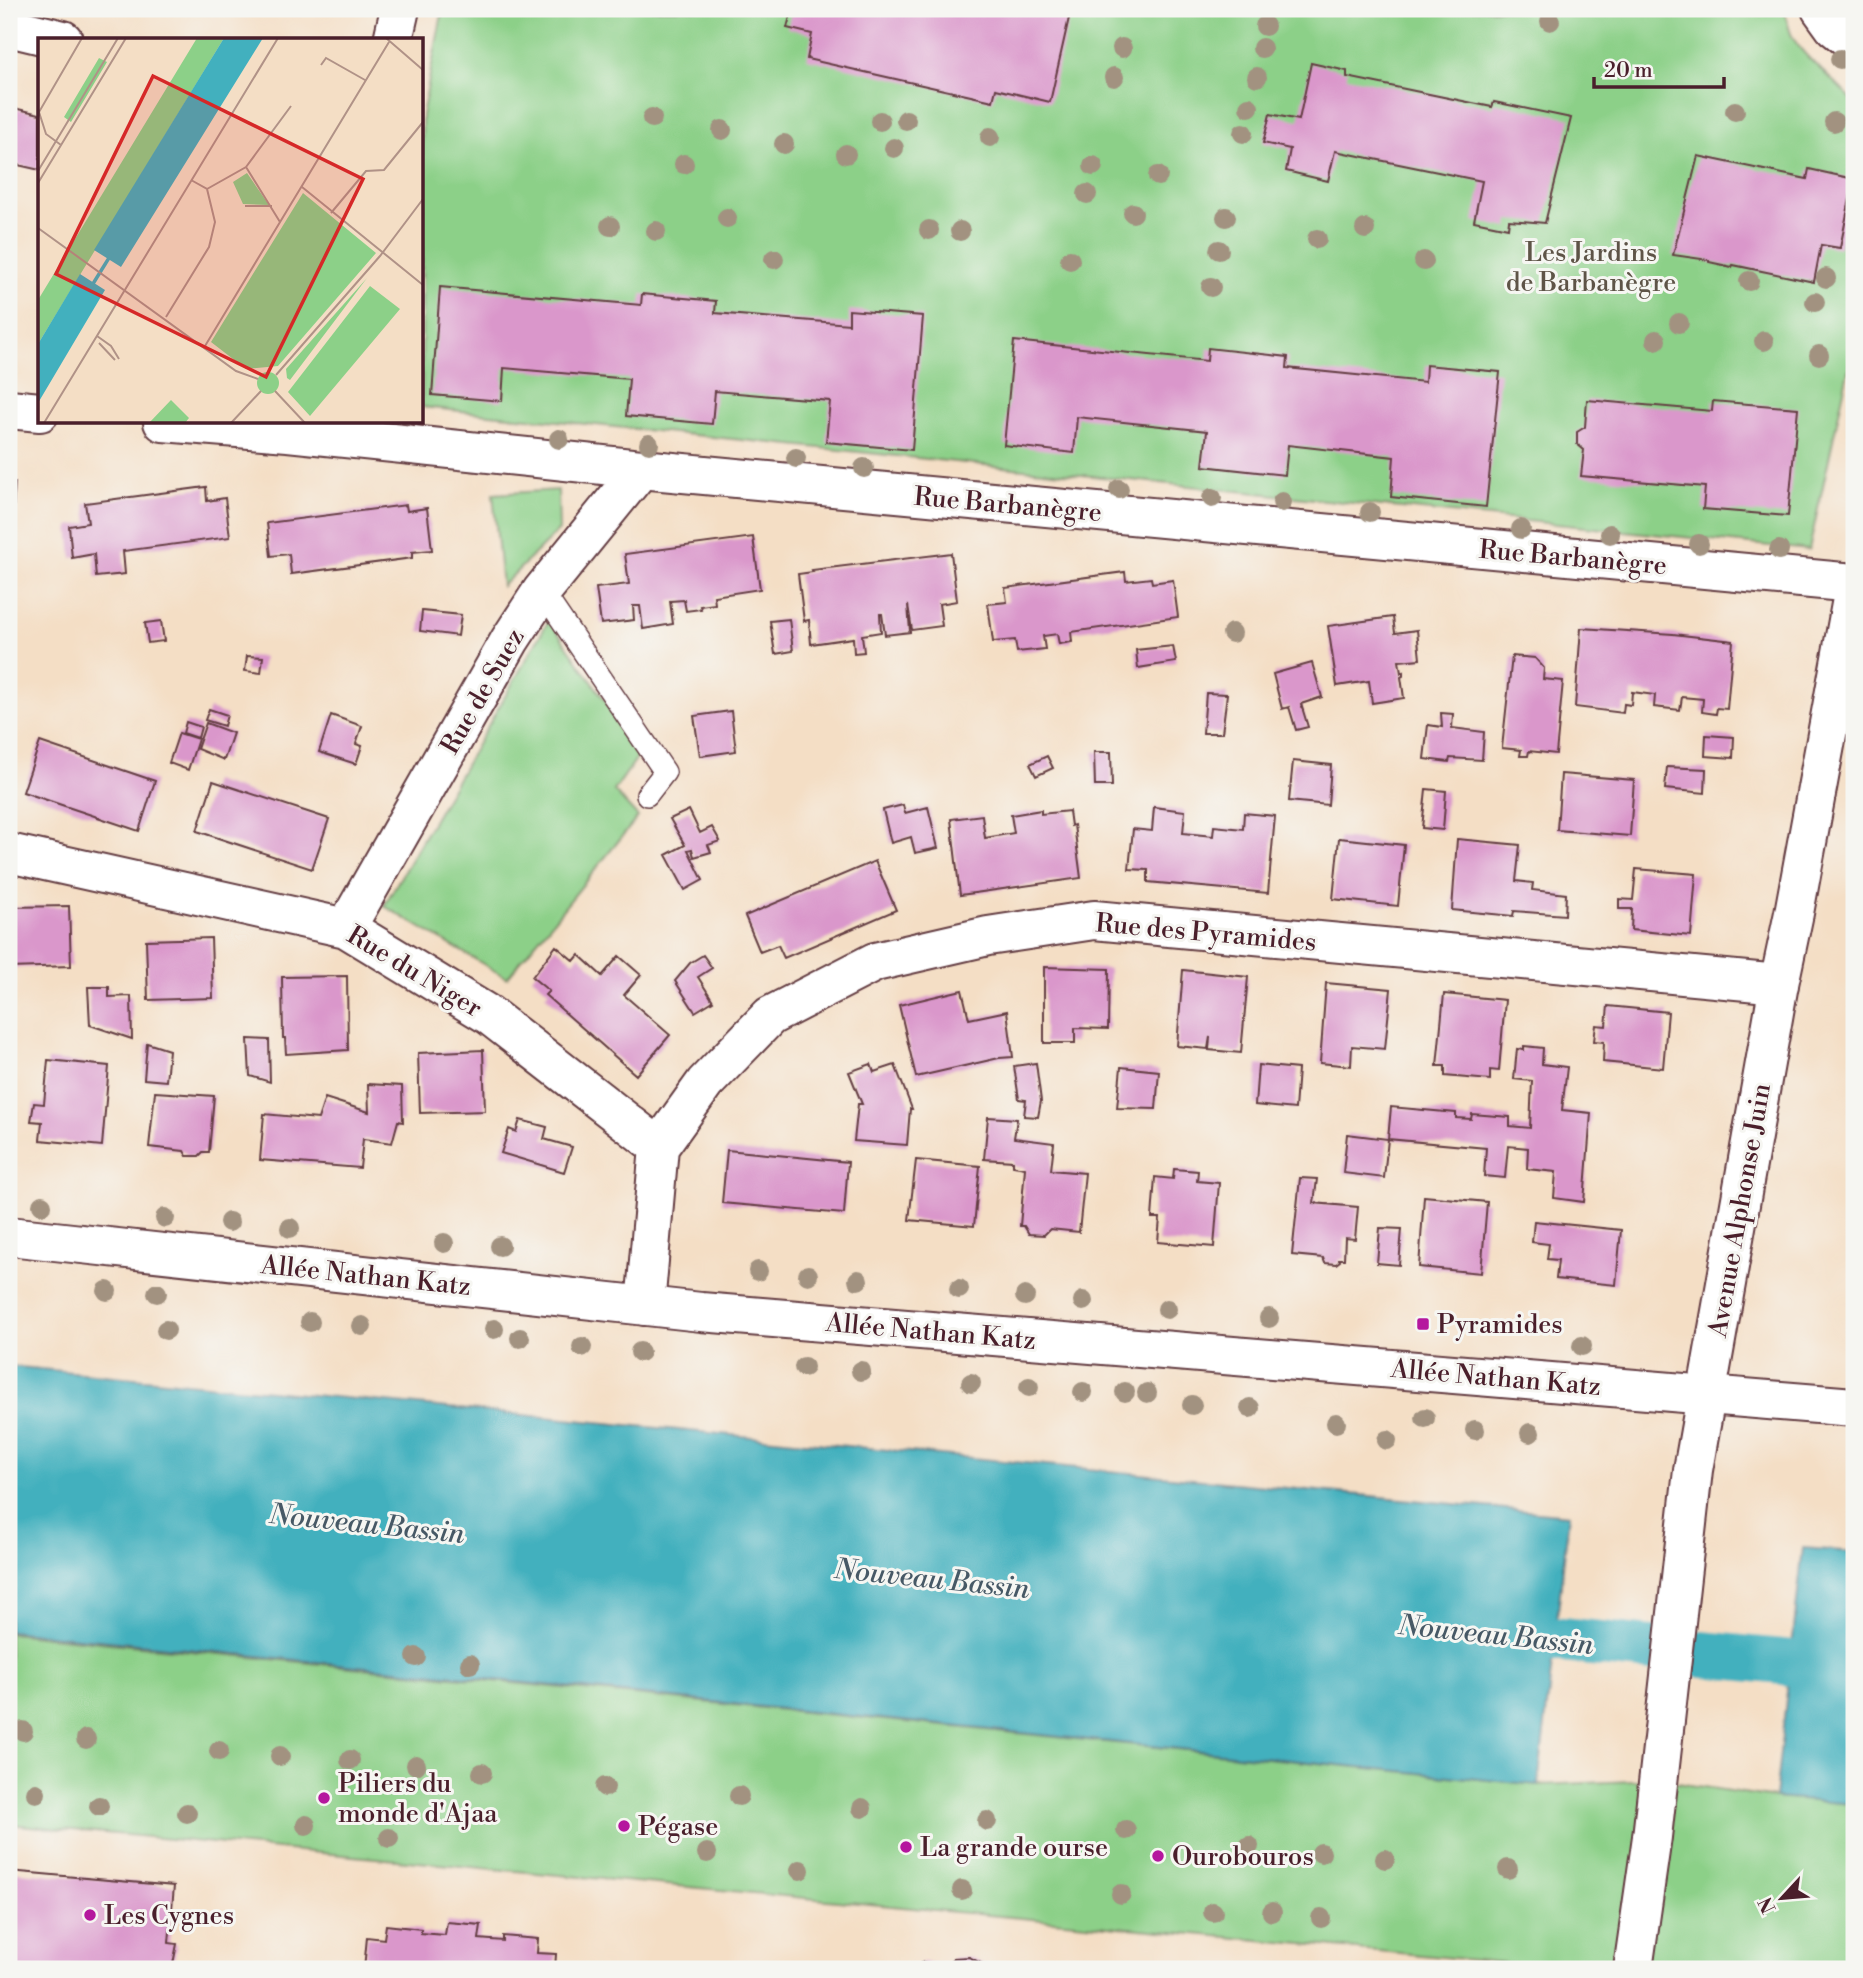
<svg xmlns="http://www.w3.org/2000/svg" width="1863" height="1978" viewBox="0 0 1863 1978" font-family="'Libre Bodoni',serif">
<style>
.green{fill:#8cd088;stroke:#6b785a;stroke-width:2}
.water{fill:#42b0be;stroke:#466874;stroke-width:2}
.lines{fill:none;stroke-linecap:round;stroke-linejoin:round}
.canal{stroke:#42b0be;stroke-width:46}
.building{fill:#da97cb}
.lane-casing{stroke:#643c42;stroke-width:24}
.street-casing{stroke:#643c42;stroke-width:42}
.secondary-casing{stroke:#643c42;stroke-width:42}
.primary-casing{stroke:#643c42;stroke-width:42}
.lane{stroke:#fff;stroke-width:21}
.street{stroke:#fff;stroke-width:38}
.secondary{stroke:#fff;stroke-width:38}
.primary{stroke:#fff;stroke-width:38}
.tree{fill:#a29280}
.poi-dot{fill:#b5179e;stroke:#f6f6f2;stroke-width:2.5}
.labels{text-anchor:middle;stroke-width:6;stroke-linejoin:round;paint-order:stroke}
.park-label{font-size:26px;fill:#5e5447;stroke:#f6f6f2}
.street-label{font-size:26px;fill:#4a1f2b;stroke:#f6f6f2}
.poi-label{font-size:26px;fill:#4a1f2b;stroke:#f6f6f2;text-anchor:start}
.water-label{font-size:28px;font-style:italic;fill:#475966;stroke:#f6f6f2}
.inset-river{fill:none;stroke:#42b0be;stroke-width:3.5}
.inset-road{fill:none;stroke:#b09287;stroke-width:2}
.view{fill:#d62828;fill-opacity:0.15;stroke:#d62828;stroke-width:3.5}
.inset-edge{fill:none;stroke:#4a1f2b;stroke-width:3.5}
</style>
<rect width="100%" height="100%" fill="#f6f6f2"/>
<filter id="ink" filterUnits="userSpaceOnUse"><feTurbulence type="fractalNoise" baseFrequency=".0143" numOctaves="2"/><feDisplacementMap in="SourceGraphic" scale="14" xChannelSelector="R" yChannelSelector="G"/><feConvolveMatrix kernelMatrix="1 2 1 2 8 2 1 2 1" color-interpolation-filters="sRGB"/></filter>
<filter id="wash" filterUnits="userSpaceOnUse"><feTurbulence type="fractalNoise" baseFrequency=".00686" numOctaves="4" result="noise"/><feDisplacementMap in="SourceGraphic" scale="28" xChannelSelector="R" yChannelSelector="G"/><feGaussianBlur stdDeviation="1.57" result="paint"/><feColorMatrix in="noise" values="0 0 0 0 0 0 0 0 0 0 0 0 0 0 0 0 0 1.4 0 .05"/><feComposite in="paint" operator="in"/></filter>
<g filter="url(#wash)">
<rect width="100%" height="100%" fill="#f4dec5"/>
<!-- green -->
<path class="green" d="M443,9H1784C1787,17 1788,28 1792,36C1807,63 1836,79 1854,103V344L1809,550L422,407V115Z
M558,490L559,530L502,586L493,494Z
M549,620L641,752L614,791L638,817L507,978L384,906Z
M9,1633L1538,1785L1658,1780L1775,1798L1854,1804V1969H1571L9,1824Z"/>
<!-- water -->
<path class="water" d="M9,1366L1569,1515L1538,1785L9,1631Z
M1803,1548L1854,1552V1804L1775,1798Z"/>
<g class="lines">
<!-- canal -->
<path class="canal" d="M1491,1633L1854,1669"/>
</g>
<g id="blocks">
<!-- building -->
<path class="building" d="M792,9H1071L1050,102L996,89L993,101L807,59L812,34L787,28Z
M1311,63L1347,71V77L1492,107L1494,102L1571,118L1545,223L1509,220L1508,228L1474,221L1482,181L1335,151L1328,181L1286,171L1290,149L1263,143L1270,114L1299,120Z
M9,107L40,114V170L9,163Z
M1698,156L1807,179L1809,169L1854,179L1840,248L1821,245L1814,282L1733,265L1732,267L1709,262V260L1673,255Z
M440,287L641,305L642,294L716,301L715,313L849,324V310L923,316L912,450L826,442L830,401L715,391L712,424L626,416L629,379L504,368L502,401L432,395Z
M1014,341L1207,361L1208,348L1288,357L1287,368L1425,382L1426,365L1500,372L1486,507L1391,497L1394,457L1288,445L1285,475L1203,466L1207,431L1077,417L1074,453L1004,445Z
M1587,400L1712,411L1713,401L1798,408L1788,516L1703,509L1705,487L1581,476L1584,450L1577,444V432L1585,427Z
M9,483H15L11,537H9Z
M206,487L207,501L225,498L230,537L123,551L125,574L96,577L94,554L72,558L69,526L88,523L85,503Z
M406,505L407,511L427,508L432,550L412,552V558L291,574L289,554L271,556L267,523Z
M753,537L760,589L714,596L715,604L700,606L701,609L686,611L684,600L670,601L673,624L643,629L640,606H633L634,620L601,624L596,588L629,584L625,554Z
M951,553L957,601L939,604L942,626L912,630L908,605L910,632L885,635L882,614H880L881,632L862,635L864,652L854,653L853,638L811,644L809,620L804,621L798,574L813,572L812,570Z
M1125,572L1126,581L1151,578L1152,583L1173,580L1178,617L1071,632L1072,642L1059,644L1057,634L1043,636L1045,649L1017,652L1015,640L993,642L988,604L1007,602L1005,588Z
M422,611L461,615L458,636L420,631Z
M1393,617L1395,633L1417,630L1420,659L1399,661L1401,673L1403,672V676L1401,677L1404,698L1372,703L1369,681L1337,686L1328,626Z
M789,619L793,651L775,654L770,621Z
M161,621L164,641L148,643L145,623Z
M1581,628L1673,634L1733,641L1727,709L1717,708L1716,714L1702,712L1703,699L1682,697L1680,710L1654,707L1655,695L1632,692L1631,705L1624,704L1623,713L1575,707Z
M1173,646L1176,662L1138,668L1136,650Z
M247,656L263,657L261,673L245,671Z
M1512,656L1535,658L1544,668L1543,679L1563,681L1556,754L1529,751L1528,756H1520L1521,750L1502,748Z
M1312,663L1322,697L1301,704L1308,727L1296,730L1289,707L1282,709L1273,674Z
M1206,693L1227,694L1222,733H1203Z
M209,709L227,715L224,726L205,720Z
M731,711L736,751L700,756L694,716Z
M1441,713L1453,714L1452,728L1484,732L1482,760L1450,758L1449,762L1424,759L1428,725L1442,727Z
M331,715L362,726L356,744L362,746L356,764L319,752Z
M186,722L201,727L198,738L183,733Z
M206,723L233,733L224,760L197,749Z
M179,733L198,739L188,770L169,763Z
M1706,735L1734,737L1733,758L1705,756Z
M40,742L155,781L139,831L23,792Z
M1094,752H1111L1112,786H1095Z
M1047,756L1053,768L1036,776L1030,764Z
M1293,761L1331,765L1328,805L1289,801Z
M1667,767L1706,769L1705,793L1665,789Z
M1561,774L1634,780L1630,836L1557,830Z
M213,781L329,819L312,869L197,831Z
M1426,789L1446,791L1443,830L1422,828Z
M903,805L905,813L928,807L938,848L915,853L911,837L891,843L883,810Z
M1154,807L1185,811L1183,833L1213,836L1214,826L1243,829L1244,813L1275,816L1268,893L1148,882V870L1129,869L1133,829L1152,831Z
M689,810L700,833L712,827L720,841L708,845L711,852L694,857L692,849L688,850L703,880L685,890L666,855L685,845L670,819Z
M1041,810V814L1069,811L1071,826L1074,825L1081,878L960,895L951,819L982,815L985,838L1014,833L1011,815Z
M1339,838L1404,845L1398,906L1333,899Z
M1457,839L1520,845L1516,881L1533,883L1532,890L1566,894L1565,915L1514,911L1513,916L1452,910Z
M875,861L896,910L784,958L778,945L760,952L745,916Z
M1636,869L1696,874L1691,936L1631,930L1632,909H1619V899L1633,900Z
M69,906L71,966L9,968V907Z
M211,938L213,998L148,1000L146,940Z
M556,946L574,961L579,955L602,976L619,956L641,975L624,995L670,1035L636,1075L545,995L549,991L532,977Z
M703,955L712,968L698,977L713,1001L695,1012L675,981L690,963Z
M1044,967L1109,969L1108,1029L1075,1028V1043H1044Z
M1183,970L1248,977L1241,1053L1209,1050L1210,1037L1208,1049L1177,1046Z
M347,976L348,1050L286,1054L285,1038H283L282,977Z
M1326,983L1391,989L1385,1049L1352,1046L1351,1066L1320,1063Z
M88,987H109V997L131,996L132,1039L90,1025Z
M962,990L969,1019L1007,1011L1013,1057L999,1058L916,1077L899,1005Z
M1444,994L1505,1000L1499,1071L1490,1070V1080L1445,1076V1066H1437Z
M1608,1006L1668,1012L1663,1068L1603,1062L1604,1042L1594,1041L1596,1025L1606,1026Z
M248,1039L269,1040L270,1082L250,1076Z
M147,1043L169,1050L166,1081L144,1079Z
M1524,1046L1543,1048L1542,1064L1567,1067L1562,1110L1591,1113L1584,1202L1554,1198L1556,1172L1527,1169L1528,1148L1508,1146L1505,1178L1484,1176L1486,1148L1388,1139L1391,1107L1456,1113V1118L1471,1119L1472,1114L1510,1117V1126L1530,1128L1532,1081L1514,1079L1517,1049L1524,1050Z
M483,1050L485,1111L420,1113L418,1053Z
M48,1060L109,1066L102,1146L40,1140L42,1122L31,1121L34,1103L44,1104Z
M1036,1063L1041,1101L1038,1117L1024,1116L1026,1100L1019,1099L1014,1066Z
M871,1064L874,1072L895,1065L912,1109H910L907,1145L854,1141L858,1104H862L849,1072Z
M1258,1065L1298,1069L1295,1109L1255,1105Z
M1121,1067L1159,1071L1156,1109L1117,1108Z
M368,1084L402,1086L403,1122L398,1121L392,1143L363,1139L360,1168L260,1160L264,1114L318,1119L325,1098L369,1112Z
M155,1092L214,1096L209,1152H203L199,1156H187L184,1151L149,1147Z
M988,1117L1017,1119L1014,1138L1054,1143L1051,1170L1085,1173L1079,1232L1050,1229L1044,1235L1029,1234L1024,1226H1020L1025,1168L1013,1166V1161L984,1159Z
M520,1120L547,1127L544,1139L572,1147L564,1172L501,1153L509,1129L516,1132Z
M1347,1134L1388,1139L1384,1178L1343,1173Z
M727,1150L848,1162L844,1214L722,1203Z
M916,1160L980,1166L974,1226L909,1220Z
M1174,1169L1198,1171L1197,1181L1219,1183L1214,1247L1158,1242L1160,1218H1152L1155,1177L1173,1179Z
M1300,1178L1317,1179L1314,1203L1358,1207L1355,1239L1345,1238L1344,1259H1339L1340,1261L1336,1264L1325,1263L1323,1258L1292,1255Z
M1424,1196L1487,1202L1481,1273L1419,1267Z
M1534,1221L1621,1230L1616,1285L1556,1279L1558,1260L1547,1259L1549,1244L1532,1242Z
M1380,1228L1402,1229L1399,1265L1377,1263Z
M9,1871L174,1886L169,1943L177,1944L172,1969H9Z
M447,1922L481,1925L479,1939L503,1941V1936L538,1939L537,1953L556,1954L555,1969H364L367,1937L384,1939L386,1925L421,1929V1933L445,1935Z
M969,1957L992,1969H920L921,1962L949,1965L953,1958Z"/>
</g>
</g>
<g filter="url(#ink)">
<use href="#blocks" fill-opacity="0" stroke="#643c42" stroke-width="2"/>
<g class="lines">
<!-- lane casing -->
<g class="lane-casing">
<path id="lane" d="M542,591L665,772L647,795"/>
</g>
<!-- street casing -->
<g class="street-casing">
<path id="street" d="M9,27L63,40
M393,40L400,9
M9,409L40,412
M163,422L288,432L641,469L1854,583
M9,853L346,928L489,1015L659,1147
M346,928L510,640L542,591L641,469
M645,1306L659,1147L705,1083L770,1016L875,962L988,936L1094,920L1779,984"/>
</g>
<!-- secondary casing -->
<g class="secondary-casing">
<path id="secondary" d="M1821,9L1834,27L1854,43
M1633,1969L1652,1837L1693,1470L1779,984L1794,913L1854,588"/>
</g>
<!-- primary casing -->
<g class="primary-casing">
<path id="primary" d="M9,1236L701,1312L1854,1407"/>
</g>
<!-- lane -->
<use href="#lane" class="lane"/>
<!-- street -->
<use href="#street" class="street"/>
<!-- secondary -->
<use href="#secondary" class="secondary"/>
<!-- primary -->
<use href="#primary" class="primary"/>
</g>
<!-- trees -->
<g class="tree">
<circle cx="1550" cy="21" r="10"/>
<circle cx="1265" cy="26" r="10"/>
<circle cx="1122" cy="48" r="10"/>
<circle cx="1262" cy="48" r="10"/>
<circle cx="1840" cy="59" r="10"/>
<circle cx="1114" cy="77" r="10"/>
<circle cx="1257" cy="77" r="10"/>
<circle cx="1249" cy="107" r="10"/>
<circle cx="1735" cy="111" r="10"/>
<circle cx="652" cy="118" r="10"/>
<circle cx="906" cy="120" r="10"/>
<circle cx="880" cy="121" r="10"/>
<circle cx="1834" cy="122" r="10"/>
<circle cx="722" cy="130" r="10"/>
<circle cx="1243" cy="133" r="10"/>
<circle cx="990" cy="137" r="10"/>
<circle cx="784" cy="144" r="10"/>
<circle cx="894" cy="148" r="10"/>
<circle cx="846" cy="154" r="10"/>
<circle cx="684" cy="164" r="10"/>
<circle cx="1093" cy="166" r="10"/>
<circle cx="1158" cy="176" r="10"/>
<circle cx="1087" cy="194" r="10"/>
<circle cx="1133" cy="213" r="10"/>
<circle cx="1226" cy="217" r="10"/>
<circle cx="727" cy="218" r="10"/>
<circle cx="610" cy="226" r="10"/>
<circle cx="1365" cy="229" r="10"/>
<circle cx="929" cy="230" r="10"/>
<circle cx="656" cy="231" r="10"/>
<circle cx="960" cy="231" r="10"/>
<circle cx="1317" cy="239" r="10"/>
<circle cx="1219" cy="250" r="10"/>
<circle cx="774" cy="259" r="10"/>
<circle cx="1070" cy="260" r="10"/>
<circle cx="1424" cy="261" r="10"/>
<circle cx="1826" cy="278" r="10"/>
<circle cx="1749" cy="281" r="10"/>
<circle cx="1211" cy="287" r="10"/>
<circle cx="1815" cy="302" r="10"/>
<circle cx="1679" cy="323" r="10"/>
<circle cx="1656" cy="340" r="10"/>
<circle cx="1764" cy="341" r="10"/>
<circle cx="1819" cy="355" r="10"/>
<circle cx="559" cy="439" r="10"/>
<circle cx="649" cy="444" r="10"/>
<circle cx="796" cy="458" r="10"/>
<circle cx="864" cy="468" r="10"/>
<circle cx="1119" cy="489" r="10"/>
<circle cx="1212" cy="498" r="10"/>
<circle cx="1282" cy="502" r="10"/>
<circle cx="1370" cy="512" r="10"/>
<circle cx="1521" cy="529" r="10"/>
<circle cx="1610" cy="534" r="10"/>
<circle cx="1699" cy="544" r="10"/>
<circle cx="1779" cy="550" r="10"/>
<circle cx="1232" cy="633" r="10"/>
<circle cx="42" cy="1205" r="10"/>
<circle cx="165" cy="1218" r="10"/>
<circle cx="229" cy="1222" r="10"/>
<circle cx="290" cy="1228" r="10"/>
<circle cx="444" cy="1243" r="10"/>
<circle cx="500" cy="1246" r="10"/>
<circle cx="758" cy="1271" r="10"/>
<circle cx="808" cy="1275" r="10"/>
<circle cx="858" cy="1280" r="10"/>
<circle cx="959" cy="1289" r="10"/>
<circle cx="107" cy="1291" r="10"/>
<circle cx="157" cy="1293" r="10"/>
<circle cx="1025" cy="1296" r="10"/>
<circle cx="1083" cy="1301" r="10"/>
<circle cx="1167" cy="1309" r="10"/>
<circle cx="1269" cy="1318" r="10"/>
<circle cx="310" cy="1322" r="10"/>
<circle cx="362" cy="1326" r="10"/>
<circle cx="494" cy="1329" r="10"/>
<circle cx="166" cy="1330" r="10"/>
<circle cx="520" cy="1338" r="10"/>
<circle cx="1582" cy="1346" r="10"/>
<circle cx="582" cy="1347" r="10"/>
<circle cx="640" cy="1352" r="10"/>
<circle cx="804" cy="1367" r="10"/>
<circle cx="861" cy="1371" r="10"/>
<circle cx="971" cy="1383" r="10"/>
<circle cx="1029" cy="1387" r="10"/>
<circle cx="1083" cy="1392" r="10"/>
<circle cx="1125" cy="1392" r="10"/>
<circle cx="1147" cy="1393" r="10"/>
<circle cx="1192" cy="1405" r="10"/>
<circle cx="1250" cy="1408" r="10"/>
<circle cx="1425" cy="1418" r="10"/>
<circle cx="1336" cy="1423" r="10"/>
<circle cx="1475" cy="1430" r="10"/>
<circle cx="1530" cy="1433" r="10"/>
<circle cx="1387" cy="1440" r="10"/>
<circle cx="416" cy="1657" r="10"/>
<circle cx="470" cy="1664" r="10"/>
<circle cx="23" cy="1731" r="10"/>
<circle cx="86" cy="1739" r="10"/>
<circle cx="219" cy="1751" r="10"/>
<circle cx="280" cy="1756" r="10"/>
<circle cx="350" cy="1760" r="10"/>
<circle cx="416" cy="1765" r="10"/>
<circle cx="482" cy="1773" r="10"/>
<circle cx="605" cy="1787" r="10"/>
<circle cx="36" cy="1793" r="10"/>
<circle cx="739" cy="1796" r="10"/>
<circle cx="99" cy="1806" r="10"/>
<circle cx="862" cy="1808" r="10"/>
<circle cx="187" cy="1813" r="10"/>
<circle cx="987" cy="1821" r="10"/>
<circle cx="306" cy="1825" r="10"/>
<circle cx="1126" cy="1830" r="10"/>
<circle cx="389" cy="1838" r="10"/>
<circle cx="1249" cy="1846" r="10"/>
<circle cx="707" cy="1853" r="10"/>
<circle cx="1321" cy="1853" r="10"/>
<circle cx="1385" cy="1859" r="10"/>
<circle cx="1508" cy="1869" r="10"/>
<circle cx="800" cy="1870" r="10"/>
<circle cx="962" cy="1890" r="10"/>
<circle cx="1121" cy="1894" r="10"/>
<circle cx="1213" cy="1912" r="10"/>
<circle cx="1272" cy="1912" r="10"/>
<circle cx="1321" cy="1918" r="10"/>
</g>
</g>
<!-- markers -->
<g class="poi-dot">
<rect x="1416" y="1317" width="14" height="14" rx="3.5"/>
<circle cx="324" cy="1798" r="7"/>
<circle cx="624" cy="1826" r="7"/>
<circle cx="906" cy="1847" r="7"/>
<circle cx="1158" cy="1856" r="7"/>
<circle cx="90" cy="1915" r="7"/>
</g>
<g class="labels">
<!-- park labels -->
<g class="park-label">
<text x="1591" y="261">Les Jardins<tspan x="1591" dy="30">de Barbanègre</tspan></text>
</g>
<!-- street labels -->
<g class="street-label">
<text transform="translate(1008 504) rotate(5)" y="9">Rue Barbanègre</text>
<text transform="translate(1573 557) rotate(5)" y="9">Rue Barbanègre</text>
<text transform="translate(482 691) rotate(-60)" y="9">Rue de Suez</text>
<text transform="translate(1206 932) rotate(5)" y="9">Rue des Pyramides</text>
<text transform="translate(415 971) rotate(31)" y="9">Rue du Niger</text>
<text transform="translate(1739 1210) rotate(-80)" y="9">Avenue Alphonse Juin</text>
<text transform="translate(366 1275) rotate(6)" y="9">Allée Nathan Katz</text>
<text transform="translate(931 1331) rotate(5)" y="9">Allée Nathan Katz</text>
<text transform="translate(1496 1377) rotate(5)" y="9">Allée Nathan Katz</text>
</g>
<!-- poi labels -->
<g class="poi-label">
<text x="1437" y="1333">Pyramides</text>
<text x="338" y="1792">Piliers du<tspan x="338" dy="30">monde d'Ajaa</tspan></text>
<text x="638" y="1835">Pégase</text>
<text x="920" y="1856">La grande ourse</text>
<text x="1172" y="1865">Ourobouros</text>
<text x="104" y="1924">Les Cygnes</text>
</g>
<!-- water labels -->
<g class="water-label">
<text transform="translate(367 1523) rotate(6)" y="10">Nouveau Bassin</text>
<text transform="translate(932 1578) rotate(6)" y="10">Nouveau Bassin</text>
<text transform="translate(1496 1634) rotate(6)" y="10">Nouveau Bassin</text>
</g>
</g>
<!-- overview -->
<g transform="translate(38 38)">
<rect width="385" height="385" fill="#f4dec5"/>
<path d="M159,0H186L0,306V262ZM61,20L69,24L33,84L26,79ZM209,135L231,167L205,166L195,144ZM265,155L338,215L240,328L208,331L173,304ZM329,240L252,342L249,340L248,331ZM332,248L362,271L272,378L250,354ZM219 345a11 11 0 1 1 22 0a11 11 0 1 1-22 0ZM133,362L151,380L147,385H111Z" fill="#8cd088"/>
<path d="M186,0H225L83,229L56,212ZM42,236L67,252L0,365V306Z" fill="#42b0be"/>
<path class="inset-river" d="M53,249L74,215"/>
<path class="inset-road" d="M348,0L385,32M283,27L288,20L327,42M23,107L8,96L1,74L44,0M208,129L242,184M0,133L80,0M0,145L88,0M264,149L385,247M169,151L208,129L253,68M207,168H234M293,175L328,133L346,132L385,84M0,190L198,333L220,341M128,279L171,209L177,184L169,151L153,142M59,298L73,308L81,321M61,305L77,322M167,308L351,4M238,337L342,218L385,161M237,353L267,385M6,385L240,0M193,385L223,353"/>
<path class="view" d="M115,38L325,141L228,339L18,236Z"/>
<rect width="385" height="385" class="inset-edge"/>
</g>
<!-- margin -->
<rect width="1863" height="1978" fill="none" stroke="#f6f6f2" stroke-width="35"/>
<!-- north arrow -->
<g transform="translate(1782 1898) rotate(244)" stroke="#f6f6f2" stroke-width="5" paint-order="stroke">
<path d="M0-5L12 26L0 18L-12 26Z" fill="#4a1f2b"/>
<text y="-10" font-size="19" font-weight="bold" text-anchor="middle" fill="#4a1f2b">N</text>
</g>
<!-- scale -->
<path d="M1594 77v10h130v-10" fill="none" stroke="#4a1f2b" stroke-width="3.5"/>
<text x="1604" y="77" font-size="21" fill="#4a1f2b" stroke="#f6f6f2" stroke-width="5" paint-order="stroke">20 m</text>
</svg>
